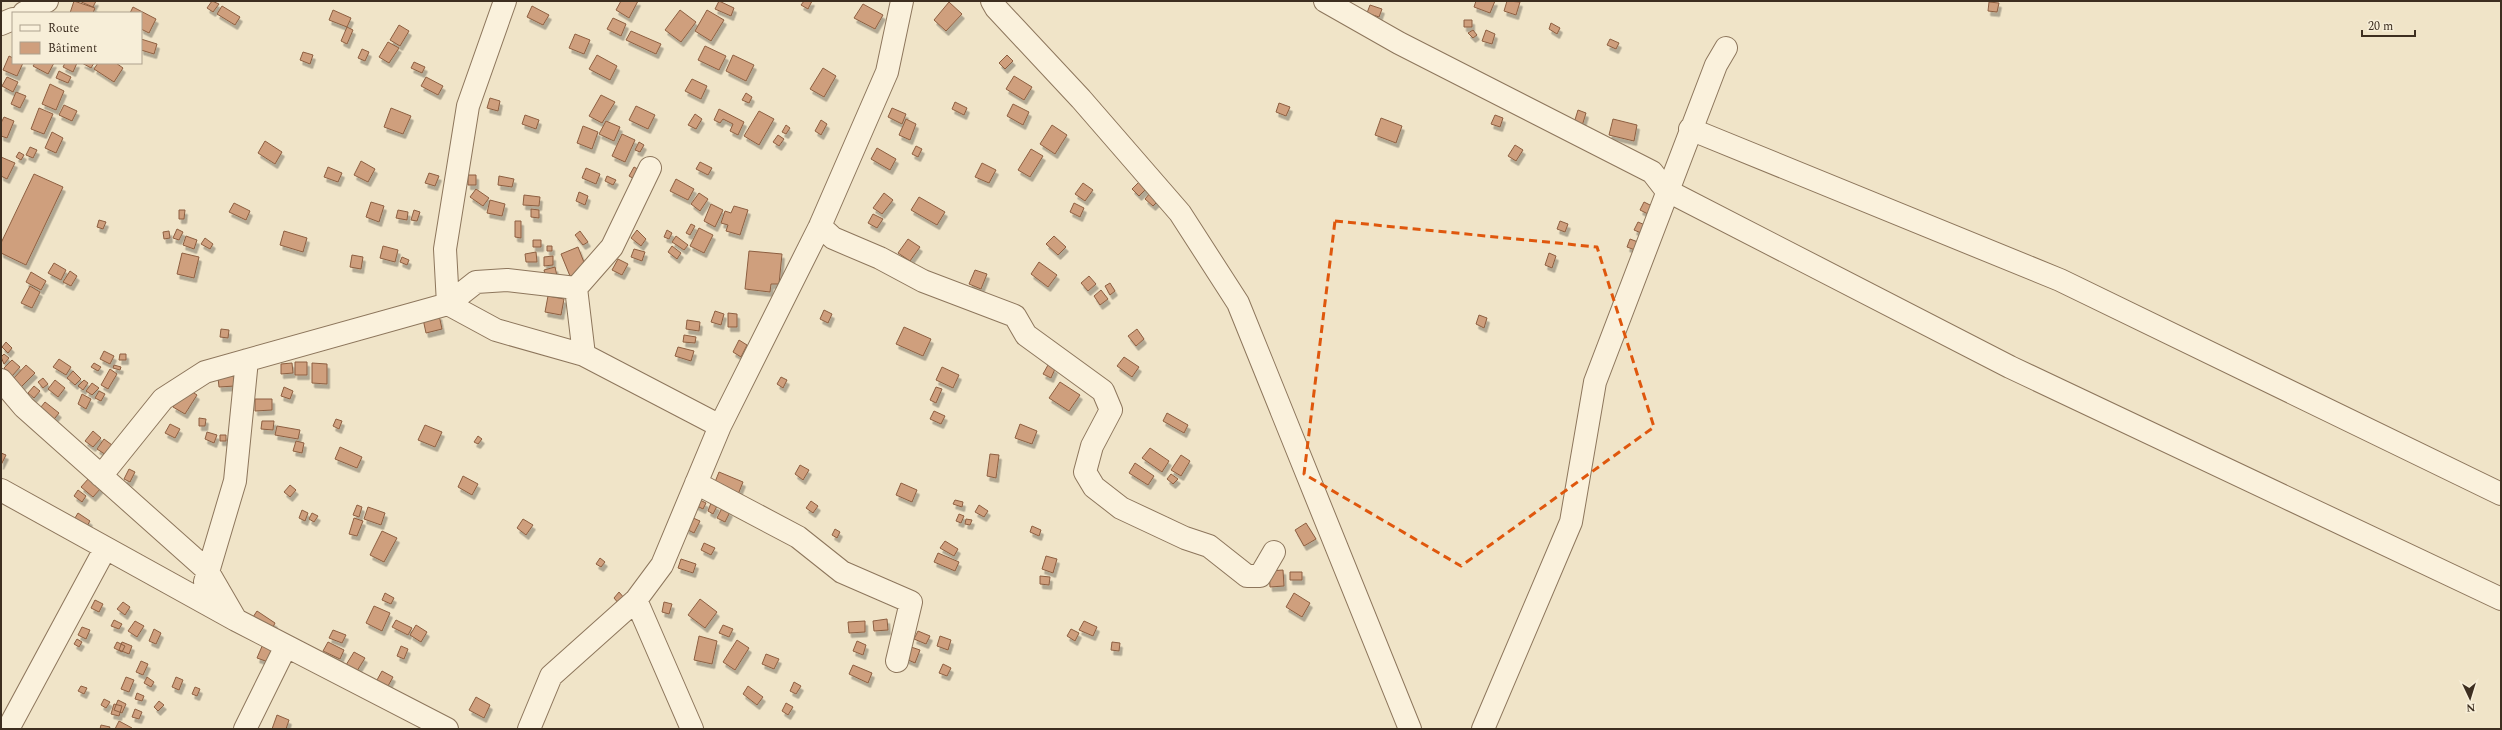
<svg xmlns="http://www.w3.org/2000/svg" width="2502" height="730" viewBox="0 0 2502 730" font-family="Spectral,serif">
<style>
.building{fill:#cf9f7d;stroke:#8d5f41;filter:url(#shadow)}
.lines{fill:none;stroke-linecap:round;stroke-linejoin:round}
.minor-casing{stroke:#8d765c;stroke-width:24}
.minor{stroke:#faf1dc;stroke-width:22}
.marked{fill:none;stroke:#df570d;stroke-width:3;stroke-dasharray:8 5;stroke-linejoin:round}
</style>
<defs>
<filter id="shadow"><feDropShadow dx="2.5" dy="4.5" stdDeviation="0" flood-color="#0004"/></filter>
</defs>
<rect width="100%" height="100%" fill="#f0e4c8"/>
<!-- building -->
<path class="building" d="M74,1L95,8L93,13H70Z
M79,1H96L93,7Z
M212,1L219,4L213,12L207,8Z
M621,1H638L629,18L616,10Z
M719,1L734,8L731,16L715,9Z
M804,1H812L808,9L801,5Z
M1476,1H1495L1490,13L1474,7Z
M1507,1L1520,2L1516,15L1504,11Z
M949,2L962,14L946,31L934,20Z
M1989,2L1999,3L1997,12L1988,11Z
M863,4L883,15L875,29L854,18Z
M1370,5L1382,9L1379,17L1367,13Z
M222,6L240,17L235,25L217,14Z
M532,6L549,15L543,25L527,17Z
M133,7L156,19L149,33L141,29V13H130Z
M333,10L351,18L347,27L329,20Z
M680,10L696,22L681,42L665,30Z
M707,10L724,20L711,41L695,31Z
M613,18L626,24L621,36L607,29Z
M1464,20H1472V27H1464Z
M1551,23L1560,28L1557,34L1549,29Z
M399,25L409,31L400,46L390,40Z
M347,27L353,30L347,44L341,41Z
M1473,30L1477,35L1473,38L1468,33Z
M1486,30L1495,34L1492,44L1482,41Z
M631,31L661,44L656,54L626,40Z
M575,34L590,40L584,54L569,48Z
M141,39L157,44L154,54L141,50Z
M1610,39L1619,43L1616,49L1607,45Z
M388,42L399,48L389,63L379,57Z
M705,46L726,56L719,70L698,60Z
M362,49L369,52L365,61L358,58Z
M303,52L313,55L310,64L300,60Z
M597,55L617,66L610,80L589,69Z
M733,55L754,65L746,81L726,71Z
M1007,55L1013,61L1005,69L999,63Z
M9,56L13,58V63H23L17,76L3,70Z
M414,62L425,67L422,73L411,68Z
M35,63H54L48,74L33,66Z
M65,63H77L73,72L63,67Z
M82,63H94L91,68Z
M98,63H116L123,68L114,82L94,69Z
M823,68L836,76L824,97L810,89Z
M59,71L71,77L68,83L56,78Z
M1014,76L1032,87L1024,100L1006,89Z
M7,77L18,82L13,92L2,86Z
M426,77L443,86L438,95L421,86Z
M692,79L707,86L701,99L685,91Z
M50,84L64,91L56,110L42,104Z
M16,92L26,96L20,108L11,104Z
M746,93L752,97L749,103L742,100Z
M601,95L615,102L602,123L589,116Z
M490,98L500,101L498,111L487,108Z
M955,102L967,108L964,115L952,109Z
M1279,103L1290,107L1286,116L1276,112Z
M1013,104L1029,112L1023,125L1007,116Z
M64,105L77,111L72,121L59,115Z
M636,106L655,115L648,129L629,120Z
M39,108L53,114L44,134L31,129Z
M391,108L411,116L403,134L384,127Z
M892,108L906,114L902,124L888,117Z
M719,109L744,122L738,135L730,131L733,124L723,119L720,123L714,120Z
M1578,110L1586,113L1582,126L1574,123Z
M759,111L774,119L759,145L744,136Z
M695,114L702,119L696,129L688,125Z
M525,115L539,120L536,129L522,124Z
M1495,115L1503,118L1500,127L1491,124Z
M4,117L14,121L7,138L1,136V123Z
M1381,118L1402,126L1396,143L1375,135Z
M906,119L916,124L910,140L899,135Z
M1613,119L1637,125L1634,141L1609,135Z
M821,120L827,124L821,135L815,131Z
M606,121L620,127L614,141L599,134Z
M786,125L790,128L786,134L782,132Z
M1052,125L1067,135L1055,154L1040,144Z
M583,126L598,132L592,149L577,143Z
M52,132L63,138L56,153L45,148Z
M622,134L635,140L625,162L612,156Z
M778,135L784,139L779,146L773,142Z
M265,141L282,152L275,164L258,153Z
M639,142L644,145L640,152L635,150Z
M1515,145L1523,150L1516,161L1508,156Z
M916,146L922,149L918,157L912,154Z
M30,147L37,150L33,158L26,155Z
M877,148L896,159L890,170L871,159Z
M1031,149L1043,156L1030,177L1018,170Z
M19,152L24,155L21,160L16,157Z
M1,157L15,163L7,179L1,176Z
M361,161L375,169L368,182L354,175Z
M700,162L712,168L708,175L696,169Z
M982,163L996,170L989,183L975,177Z
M328,167L342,173L338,182L324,177Z
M634,167L645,173L640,182L629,176Z
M586,168L600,174L596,184L582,178Z
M429,173L439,176L435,186L425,183Z
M34,174L63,187L26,265L1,253V243Z
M468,175H476V185H468Z
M499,176L514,179L512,187L498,185Z
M607,176L616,180L613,185L605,181Z
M676,179L694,189L688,200L670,191Z
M1139,182L1146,189L1139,196L1132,189Z
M1083,183L1093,190L1085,201L1075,194Z
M476,189L489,198L483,206L470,197Z
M579,192L588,196L585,205L576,201Z
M699,193L708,199L700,211L691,204Z
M884,193L893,200L882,214L873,208Z
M1150,193L1159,200L1153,206L1145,199Z
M524,195L540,197L539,206L523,205Z
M919,197L945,212L937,225L911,210Z
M490,200L505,204L502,216L487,213Z
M371,202L384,206L379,222L366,217Z
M1644,202L1652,206L1648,214L1640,210Z
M234,203L250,211L246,220L229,212Z
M1074,203L1084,208L1080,217L1070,212Z
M711,204L723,210L715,227L704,221Z
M734,206L748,210L740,235L726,231L728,225L721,223L725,211L731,213Z
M531,209L539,210V218L531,217Z
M179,210H185L184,219H179Z
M398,210L408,212L407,220L396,218Z
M414,210L420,212L417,221L411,220Z
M873,214L883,219L877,228L868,223Z
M99,220L106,222L103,229L97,227Z
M515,221H521V238L515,237Z
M1560,221L1568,224L1565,232L1557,229Z
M1638,222L1645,225L1641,233L1634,230Z
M691,224L695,226L690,235L686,233Z
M699,228L713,235L704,253L690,246Z
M177,229L183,232L179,240L173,238Z
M637,230L646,239L641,246L631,238Z
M667,230L672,233L669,239L664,237Z
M169,231L170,238L164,239L163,232Z
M284,231L307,238L303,252L280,245Z
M580,231L588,242L583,245L575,235Z
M186,236L197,240L194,249L183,245Z
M676,236L688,245L684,250L672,242Z
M1054,236L1066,247L1058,255L1046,244Z
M205,238L213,244L210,249L201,244Z
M908,239L920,247L910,261L898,253Z
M1630,239L1638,242L1635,250L1627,247Z
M533,240H541V247H533Z
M383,246L398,250L395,262L380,258Z
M547,246H552V251H547Z
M672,246L681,253L677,259L668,252Z
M578,247L587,270L570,276L561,254Z
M634,249L645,252L642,261L631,257Z
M749,251L782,254L779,284H771L770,292L745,289Z
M536,252L537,262H526L525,254Z
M182,253L199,257L194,278L177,274Z
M1549,253L1556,256L1552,268L1545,265Z
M352,255L363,257L361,269L350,267Z
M553,256V265L544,266V257Z
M402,257L409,260L407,265L400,262Z
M618,259L628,264L622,275L612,270Z
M1039,262L1057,275L1048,287L1031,274Z
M54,263L66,270L61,280L48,273Z
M555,267L557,276L546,278L544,270Z
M975,270L987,274L981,289L969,284Z
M70,271L77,276L71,286L63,282Z
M31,272L46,281L41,290L26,282Z
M1089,276L1096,284L1088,291L1081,283Z
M1110,283L1115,291L1110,295L1105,286Z
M30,286L40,292L32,308L21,303Z
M1101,290L1108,299L1100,305L1094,296Z
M548,296L564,299L561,315L545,312Z
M824,310L832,314L828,323L820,319Z
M715,311L724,314L721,325L711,322Z
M728,313L737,314V327H728Z
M439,315L442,329L426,333L423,319Z
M1479,315L1487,318L1484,328L1476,324Z
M687,320L700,322L699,331L686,329Z
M904,327L931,339L923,356L896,344Z
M221,329L229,330L228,338L220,337Z
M1137,329L1144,339L1136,346L1128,336Z
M684,335L696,337L695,343L683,342Z
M739,340L747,345L741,357L733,352Z
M6,342L12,348L8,353L2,347Z
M678,347L694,351L691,361L675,356Z
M104,351L114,356L110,364L100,359Z
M4,354L9,358L4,364L1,357Z
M120,354H126V360H119Z
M1124,357L1139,367L1132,377L1117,366Z
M59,359L71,367L66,375L53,367Z
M12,360L20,367L12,376L4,368Z
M295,362H307V375H295Z
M94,363L101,367L98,371L91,367Z
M292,363L293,373L281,374V364Z
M312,363L327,364V384L312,383Z
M26,365L35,373L21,387L13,379Z
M114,365L121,367L120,370L113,368Z
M1048,365L1055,369L1051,378L1043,374Z
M942,367L959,375L953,388L936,380Z
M110,369L117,374L108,389L101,385Z
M73,371L81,379L75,385L67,378Z
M234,376L235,386L219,387L218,378Z
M781,377L787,380L783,388L777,384Z
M43,378L48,384L43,388L38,382Z
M55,380L65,388L58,397L48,389Z
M84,380L88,383L83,390L78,386Z
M1060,382L1080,395L1069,411L1049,398Z
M92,383L99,388L92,395L86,391Z
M34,386L40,391L34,398L28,393Z
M185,387L197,395L185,414L173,407Z
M284,387L293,391L290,399L281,396Z
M936,387L942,389L936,403L930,400Z
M99,391L105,394L101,401L95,398Z
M82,394L91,399L86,409L78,404Z
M255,399H272V410L255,411Z
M45,402L59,413L51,423L37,412Z
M934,411L945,416L941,424L930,419Z
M1167,413L1188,425L1184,433L1163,421Z
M199,418L206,419L205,426H199Z
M336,419L342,421L339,429L333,426Z
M262,421H274L273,430L261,429Z
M170,424L180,429L175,438L165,433Z
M1020,424L1037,431L1032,444L1015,438Z
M425,425L442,432L435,447L418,440Z
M277,426L300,430L298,439L275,435Z
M93,431L101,438L93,447L85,441Z
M207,432L217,435L214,443L205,439Z
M220,435H226V441H220Z
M478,436L482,439L478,444L474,442Z
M104,439L116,448L109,457L97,449Z
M296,441L304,443L302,453L293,451Z
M340,447L362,457L357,468L335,459Z
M1150,448L1169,461L1162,472L1142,458Z
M1,453L6,455L1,465Z
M990,454L999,455L996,478L987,476Z
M1181,455L1190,461L1181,476L1171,470Z
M1135,463L1154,476L1148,485L1129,473Z
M800,465L809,470L803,480L795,474Z
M129,469L135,472L130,482L124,479Z
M719,472L743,482L737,497L713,487Z
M1171,474L1178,479L1173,484L1167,479Z
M463,476L478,484L472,495L458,487Z
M89,478L101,488L93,497L81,487Z
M901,483L917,490L912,502L896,495Z
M290,485L296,490L290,497L284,492Z
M78,490L86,496L82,502L74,496Z
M698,499L706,503L703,509L695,505Z
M955,500L963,502L962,507L953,504Z
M811,501L818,506L813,513L806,508Z
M711,503L717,506L713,514L708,511Z
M357,505L362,507L359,517L353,515Z
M979,505L988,511L984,517L975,512Z
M368,507L385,513L381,525L364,519Z
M722,508L730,512L725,522L717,518Z
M302,510L308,513L305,521L299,518Z
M78,513L90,521L84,531L72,523Z
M312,513L318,516L314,522L309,519Z
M959,514L964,516L961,523L956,521Z
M691,517L700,521L694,533L686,529Z
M354,518L363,521L357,536L349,534Z
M523,519L533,525L526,535L517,528Z
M966,519L972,520L970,525L965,524Z
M1306,523L1316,539L1304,546L1295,530Z
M1032,526L1041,530L1039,536L1030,532Z
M835,529L840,532L837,538L832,535Z
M382,531L397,538L384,562L370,555Z
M945,541L958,549L954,556L940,548Z
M704,543L715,548L711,555L701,550Z
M938,553L959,562L955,571L934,562Z
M1046,556L1057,559L1053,573L1042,569Z
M600,558L605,562L601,567L596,564Z
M681,559L696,564L693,573L678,568Z
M1283,570L1284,586L1270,587L1269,571Z
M1290,572H1302V580H1290Z
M1040,576L1050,577L1049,585L1040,584Z
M619,592L625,599L619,604L614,598Z
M385,593L394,598L391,604L382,600Z
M1294,593L1310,603L1302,617L1286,607Z
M700,599L717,612L705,628L688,615Z
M95,600L103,604L99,612L91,608Z
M123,602L130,607L125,615L117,609Z
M664,602L672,604L669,614L662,612Z
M374,606L390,613L382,631L366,623Z
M257,611L275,623L272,629L253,617Z
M887,619L888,630L874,631L873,621Z
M114,620L122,624L119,629L111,626Z
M396,620L412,628L408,635L392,627Z
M135,621L144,626L137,637L128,631Z
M865,621V632L849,633L848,622Z
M1084,621L1097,627L1093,636L1079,630Z
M416,625L427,632L421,642L410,635Z
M723,625L733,629L729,637L719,633Z
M82,627L90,630L86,639L78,635Z
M154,629L161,633L156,644L149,641Z
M1071,629L1079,633L1075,641L1067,636Z
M333,630L346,635L342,643L329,638Z
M918,631L930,636L926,644L914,639Z
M699,636L717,641L712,664L694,660Z
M940,636L951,640L948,650L937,646Z
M77,639L82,642L79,647L74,644Z
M737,640L749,648L735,670L723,662Z
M857,641L866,645L863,655L853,651Z
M117,642L125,646L122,652L114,648Z
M122,642L132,646L129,654L119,650Z
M328,642L344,650L340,659L323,651Z
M1112,642L1120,643L1119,651L1111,650Z
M263,644L277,649L271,663L257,658Z
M401,646L408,649L404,659L397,656Z
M911,647L920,650L915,663L906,659Z
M354,652L365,658L357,671L346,665Z
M766,654L779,659L774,669L762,664Z
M141,661L148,664L143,675L136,672Z
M943,664L951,668L947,676L939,673Z
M853,665L872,673L868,683L849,674Z
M382,671L393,677L388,686L377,680Z
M126,677L134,680L129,692L121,689Z
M147,677L154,682L151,687L144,683Z
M176,677L183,680L179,690L172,687Z
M794,682L801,686L796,694L790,691Z
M81,686L87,688L84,694L78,691Z
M748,686L763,697L757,705L743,694Z
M195,687L200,689L197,696L192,694Z
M137,693L144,696L142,701L135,699Z
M476,697L490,705L484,718L469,710Z
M104,699L110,702L106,708L101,705Z
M118,700L126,704L122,713L114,710Z
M159,701L164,705L158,711L154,707Z
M786,703L793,707L788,715L782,711Z
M114,704L122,706L119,716L111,714Z
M135,709L142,712L139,719L132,717Z
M277,715L289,720L286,729H272Z
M119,721L132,728L131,729H115Z
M101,725L110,727L109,729H100Z"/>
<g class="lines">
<!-- minor casing -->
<g class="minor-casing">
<path id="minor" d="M505,1L468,106L445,249L448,304L476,282L507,280L576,288
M992,1L996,8L1081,99L1180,213L1238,303L1410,729
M1325,1L1399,43L1652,172L1666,190L2010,367L2501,599
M24,13L47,1
M1,24L13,19
M1690,129L2060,280L2501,494
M820,226L833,238L880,258L923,281L1015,316L1026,335L1103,391L1111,410L1092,446L1085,472L1094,487L1121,508L1185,538L1209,546L1247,576H1260L1274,552
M584,355L576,288L612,247L650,168
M1,380L24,407L207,570L236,620
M101,476L163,399L205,372L448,304L496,330L584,355L720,426
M696,483L798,537L842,572L911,602L897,661
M1,490L236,620L447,729
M205,582L235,481L247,360
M636,600L692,729
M8,729L105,549
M245,729L286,646
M529,729L551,676L636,600L662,565L720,426L820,226L887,72L902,1
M1483,729L1571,522L1595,382L1716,65L1726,48"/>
</g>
<!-- minor -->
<use href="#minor" class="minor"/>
</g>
<!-- marked area -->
<path class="marked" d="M1335,221L1597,247L1654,427L1461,566L1304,474Z"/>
<!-- border -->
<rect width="2502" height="730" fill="none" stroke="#3d2e20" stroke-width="4"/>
<!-- legend -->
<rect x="12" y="12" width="130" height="52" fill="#f7eed8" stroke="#ada18e"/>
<rect x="20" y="25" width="20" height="6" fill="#faf1dc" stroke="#ada18e"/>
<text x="48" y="32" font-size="12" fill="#3d2e20">Route</text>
<rect x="20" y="42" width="20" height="12" fill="#cf9f7d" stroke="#ada18e"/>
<text x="48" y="52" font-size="12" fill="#3d2e20">Bâtiment</text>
<!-- north arrow -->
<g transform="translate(2470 698) rotate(176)" stroke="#f7eed8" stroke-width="3" paint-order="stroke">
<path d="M0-3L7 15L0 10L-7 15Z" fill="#3d2e20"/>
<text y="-6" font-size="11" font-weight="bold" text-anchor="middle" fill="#3d2e20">N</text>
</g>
<!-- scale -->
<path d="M2362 30v6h53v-6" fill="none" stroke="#3d2e20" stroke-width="2"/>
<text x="2368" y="30" font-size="12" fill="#3d2e20" stroke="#f7eed8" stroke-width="3" paint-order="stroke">20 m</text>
</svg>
